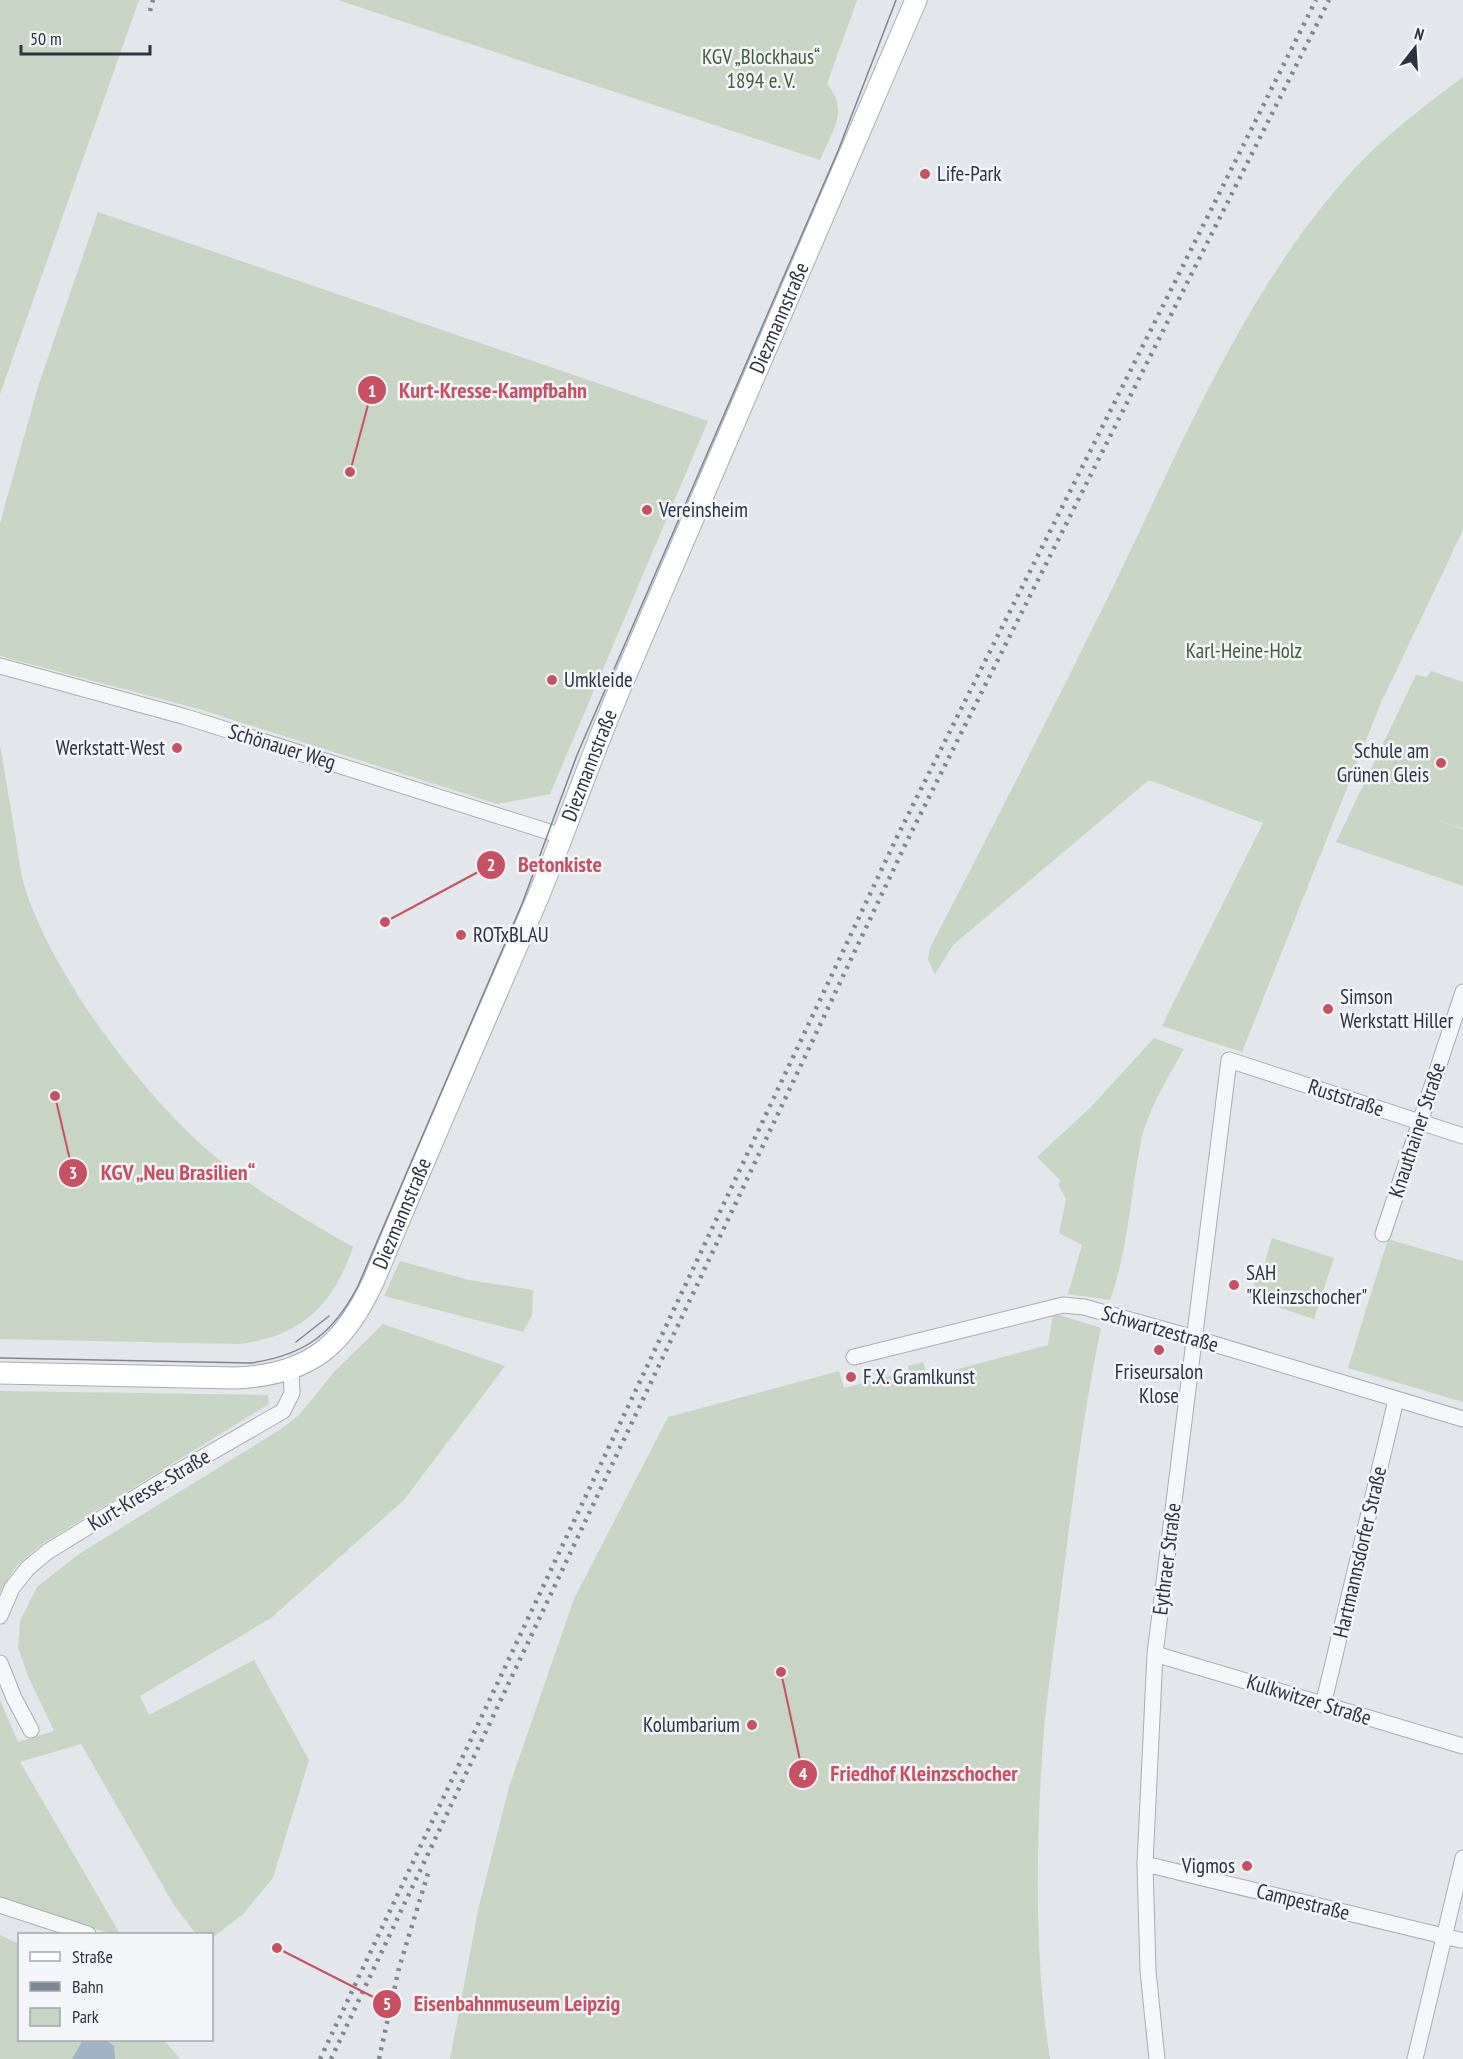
<svg xmlns="http://www.w3.org/2000/svg" width="1463" height="2059" viewBox="0 0 1463 2059" font-family="'PT Sans Narrow',sans-serif">
<style>
.green{fill:#c8d4c4}
.water{fill:#a0b4c8}
.lines{fill:none;stroke-linecap:round;stroke-linejoin:round}
.street-casing{stroke:#a8adb4;stroke-width:17}
.secondary-casing{stroke:#a8adb4;stroke-width:23}
.street{stroke:#f5f7f9;stroke-width:15}
.secondary{stroke:#fff;stroke-width:21}
.tram{stroke:#7d8693;stroke-width:1.5}
.rail{stroke:#7d8693;stroke-width:4.5;stroke-dasharray:3 6;stroke-linecap:butt}
.poi-dot{fill:#c85063;stroke:#f3f5f8;stroke-width:2}
.labels{text-anchor:middle;stroke-width:5;stroke-linejoin:round;paint-order:stroke}
.park-label{font-size:21px;fill:#415d3a;stroke:#f3f5f8}
.poi-label{font-size:21px;fill:#2c3442;stroke:#f3f5f8;text-anchor:start}
.street-label{font-size:21px;fill:#2c3442;stroke:#f3f5f8}
.leader{fill:none;stroke:#c85063;stroke-width:2}
.callout-dot{fill:#c85063;stroke:#f3f5f8;stroke-width:2}
.mark-label{font-size:18px;text-anchor:middle;font-weight:bold;fill:#fff}
.callout-label{font-size:22px;text-anchor:middle;font-weight:bold;fill:#c85063;stroke:#f3f5f8;stroke-width:5;stroke-linejoin:round;paint-order:stroke}
</style>
<rect width="100%" height="100%" fill="#e3e6ea"/>
<!-- green -->
<path class="green" d="M0,0H139L0,394Z
M338,0H857L827,84C850,111 832,131 820,160Z
M1463,77V530L1380,705L1242,1052L1162,1026L1263,823L1149,780L953,945L935,974L928,960L930,948C992,828 1054,708 1113,587C1183,443 1246,286 1356,167C1388,133 1426,105 1463,77Z
M98,212L708,421L550,794L497,804L199,709L0,656V523L38,387Z
M1431,671L1463,682V828L1438,821L1463,829V886L1336,842L1416,675L1427,677Z
M0,745C5,777 11,808 16,840C18,854 20,870 24,885C51,975 149,1105 223,1163C264,1196 308,1221 353,1247C334,1304 301,1337 239,1344L0,1339Z
M1154,1038L1184,1049C1169,1075 1147,1112 1141,1141C1130,1196 1129,1246 1110,1300L1068,1294L1082,1245L1059,1233L1066,1199L1058,1184L1061,1181L1037,1157L1091,1107Z
M1272,1238L1334,1258L1314,1319L1250,1298L1258,1271L1262,1272Z
M1388,1239L1463,1261V1402L1348,1368Z
M400,1261L469,1280L533,1290L532,1315L523,1332L384,1296Z
M1053,1313L1101,1328C1083,1412 1073,1498 1062,1584C1056,1636 1047,1689 1043,1742C1036,1845 1034,1957 1050,2059H450L479,1906L509,1787L574,1599L668,1417L839,1371L844,1388L909,1371L908,1366L923,1362L928,1377L1048,1345Z
M383,1324L505,1366L404,1500L271,1618L140,1696L149,1715L254,1660L309,1760L273,1878L243,1914L212,1938V1934H196L174,1905L81,1744L20,1762L120,1934H111L0,1897V1700L18,1742L54,1731L28,1676L18,1647L20,1621L37,1587L79,1554L281,1429L300,1414L334,1372Z
M0,1391L268,1395L269,1404L39,1546L15,1568L0,1592Z
M0,1935L19,1944L20,2040H164L180,2059H0Z"/>
<!-- water -->
<path class="water" d="M83,2040H105L114,2046L115,2059H72Z"/>
<g class="lines">
<!-- street casing -->
<g class="street-casing">
<path id="street" d="M0,666L186,717L562,836
M1383,1234L1463,992
M854,1357L1063,1305L1084,1307L1194,1338L1463,1419
M0,1616L12,1588L28,1568L47,1552L172,1475L283,1411L292,1393L291,1369
M1155,1654L1463,1746
M0,1663L14,1698L31,1730
M1323,1705L1396,1400
M1145,1864L1460,1940
M0,1905L88,1934
M1157,2059L1148,1971L1145,1864L1155,1654L1229,1060L1463,1136
M1415,2059L1463,1858"/>
</g>
<!-- secondary casing -->
<g class="secondary-casing">
<g id="secondary">
<path id="s1" d="M0,1373L235,1378C309,1375 344,1346 374,1280C427,1152 483,1025 538,897C567,827 591,756 621,686L916,0"/>
</g>
</g>
<!-- street -->
<use href="#street" class="street"/>
<!-- secondary -->
<use href="#secondary" class="secondary"/>
<!-- tram -->
<path class="tram" d="M296,1342L329,1316
M0,1358L251,1363C305,1355 333,1334 358,1286L522,904L577,755L838,151L896,0"/>
<!-- rail -->
<path class="rail" d="M150,11L153,0
M320,2059L896,839L1316,0
M331,2059L906,843L1329,0
M379,2059L399,1968L429,1870"/>
</g>
<!-- markers -->
<g class="poi-dot">
<circle cx="925" cy="174" r="6"/>
<circle cx="647" cy="510" r="6"/>
<circle cx="552" cy="680" r="6"/>
<circle cx="177" cy="748" r="6"/>
<circle cx="1441" cy="763" r="6"/>
<circle cx="461" cy="935" r="6"/>
<circle cx="1328" cy="1009" r="6"/>
<circle cx="1234" cy="1285" r="6"/>
<circle cx="1159" cy="1350" r="6"/>
<circle cx="851" cy="1377" r="6"/>
<circle cx="752" cy="1725" r="6"/>
<circle cx="1247" cy="1866" r="6"/>
</g>
<g class="labels">
<!-- park labels -->
<g class="park-label">
<text x="761" y="64">KGV „Blockhaus“<tspan x="761" dy="24">1894 e. V.</tspan></text>
<text x="1244" y="658">Karl-Heine-Holz</text>
</g>
<!-- poi labels -->
<g class="poi-label">
<text x="937" y="181">Life-Park</text>
<text x="659" y="517">Vereinsheim</text>
<text x="564" y="687">Umkleide</text>
<text x="165" y="755" text-anchor="end">Werkstatt-West</text>
<text x="1429" y="758" text-anchor="end">Schule am<tspan x="1429" dy="24">Grünen Gleis</tspan></text>
<text x="473" y="942">ROTxBLAU</text>
<text x="1340" y="1004">Simson<tspan x="1340" dy="24">Werkstatt Hiller</tspan></text>
<text x="1246" y="1280">SAH<tspan x="1246" dy="24">"Kleinzschocher"</tspan></text>
<text x="1159" y="1379" text-anchor="middle">Friseursalon<tspan x="1159" dy="24">Klose</tspan></text>
<text x="863" y="1384">F.X. Gramlkunst</text>
<text x="740" y="1732" text-anchor="end">Kolumbarium</text>
<text x="1235" y="1873" text-anchor="end">Vigmos</text>
</g>
<!-- street labels -->
<g class="street-label">
<text dy="7" stroke="none"><textPath href="#s1" startOffset="1461">Diezmannstraße</textPath></text>
<text transform="translate(282 747) rotate(17)" y="7">Schönauer Weg</text>
<text dy="7" stroke="none"><textPath href="#s1" startOffset="975">Diezmannstraße</textPath></text>
<text transform="translate(1346 1098) rotate(18)" y="7">Ruststraße</text>
<text transform="translate(1417 1130) rotate(-72)" y="7">Knauthainer Straße</text>
<text dy="7" stroke="none"><textPath href="#s1" startOffset="489">Diezmannstraße</textPath></text>
<text transform="translate(1160 1329) rotate(16)" y="7">Schwartzestraße</text>
<text transform="translate(149 1490) rotate(-31)" y="7">Kurt-Kresse-Straße</text>
<text transform="translate(1360 1552) rotate(-77)" y="7">Hartmannsdorfer Straße</text>
<text transform="translate(1167 1559) rotate(-83)" y="7">Eythraer Straße</text>
<text transform="translate(1309 1700) rotate(17)" y="7">Kulkwitzer Straße</text>
<text transform="translate(1303 1902) rotate(14)" y="7">Campestraße</text>
</g>
</g>
<!-- callouts -->
<path class="leader" d="M350 472L372 390M385 922L491 865M55 1096L73 1173M781 1672L803 1774M277 1948L387 2004"/>
<g class="callout-dot">
<circle cx="350" cy="472" r="6"/>
<circle cx="385" cy="922" r="6"/>
<circle cx="55" cy="1096" r="6"/>
<circle cx="781" cy="1672" r="6"/>
<circle cx="277" cy="1948" r="6"/>
<circle cx="372" cy="390" r="15"/>
<circle cx="491" cy="865" r="15"/>
<circle cx="73" cy="1173" r="15"/>
<circle cx="803" cy="1774" r="15"/>
<circle cx="387" cy="2004" r="15"/>
</g>
<g class="mark-label">
<text x="372" y="397">1</text>
<text x="491" y="871">2</text>
<text x="73" y="1179">3</text>
<text x="803" y="1780">4</text>
<text x="387" y="2010">5</text>
</g>
<g class="callout-label">
<text x="493" y="398">Kurt-Kresse-Kampfbahn</text>
<text x="560" y="872">Betonkiste</text>
<text x="178" y="1180">KGV „Neu Brasilien“</text>
<text x="924" y="1781">Friedhof Kleinzschocher</text>
<text x="517" y="2011">Eisenbahnmuseum Leipzig</text>
</g>
<!-- legend -->
<rect x="18" y="1933" width="195" height="108" fill="#f3f5f8" stroke="#a3a8af" stroke-width="1.5"/>
<rect x="30" y="1952" width="30" height="9" fill="#ffffff" stroke="#a3a8af" stroke-width="1.5"/>
<text x="72" y="1963" font-size="18" fill="#2c3442">Straße</text>
<rect x="30" y="1982" width="30" height="9" fill="#7d8693" stroke="#a3a8af" stroke-width="1.5"/>
<text x="72" y="1993" font-size="18" fill="#2c3442">Bahn</text>
<rect x="30" y="2008" width="30" height="18" fill="#c8d4c4" stroke="#a3a8af" stroke-width="1.5"/>
<text x="72" y="2023" font-size="18" fill="#2c3442">Park</text>
<!-- north arrow -->
<g transform="translate(1415 48) rotate(17)" stroke="#f3f5f8" stroke-width="4.5" paint-order="stroke">
<path d="M0-4.5L10 22L0 15L-10 22Z" fill="#2c3442"/>
<text y="-9" font-size="16" font-weight="bold" text-anchor="middle" fill="#2c3442">N</text>
</g>
<!-- scale -->
<path d="M21 45v9h129v-9" fill="none" stroke="#2c3442" stroke-width="3"/>
<text x="30" y="45" font-size="18" fill="#2c3442" stroke="#f3f5f8" stroke-width="4.5" paint-order="stroke">50 m</text>
</svg>
